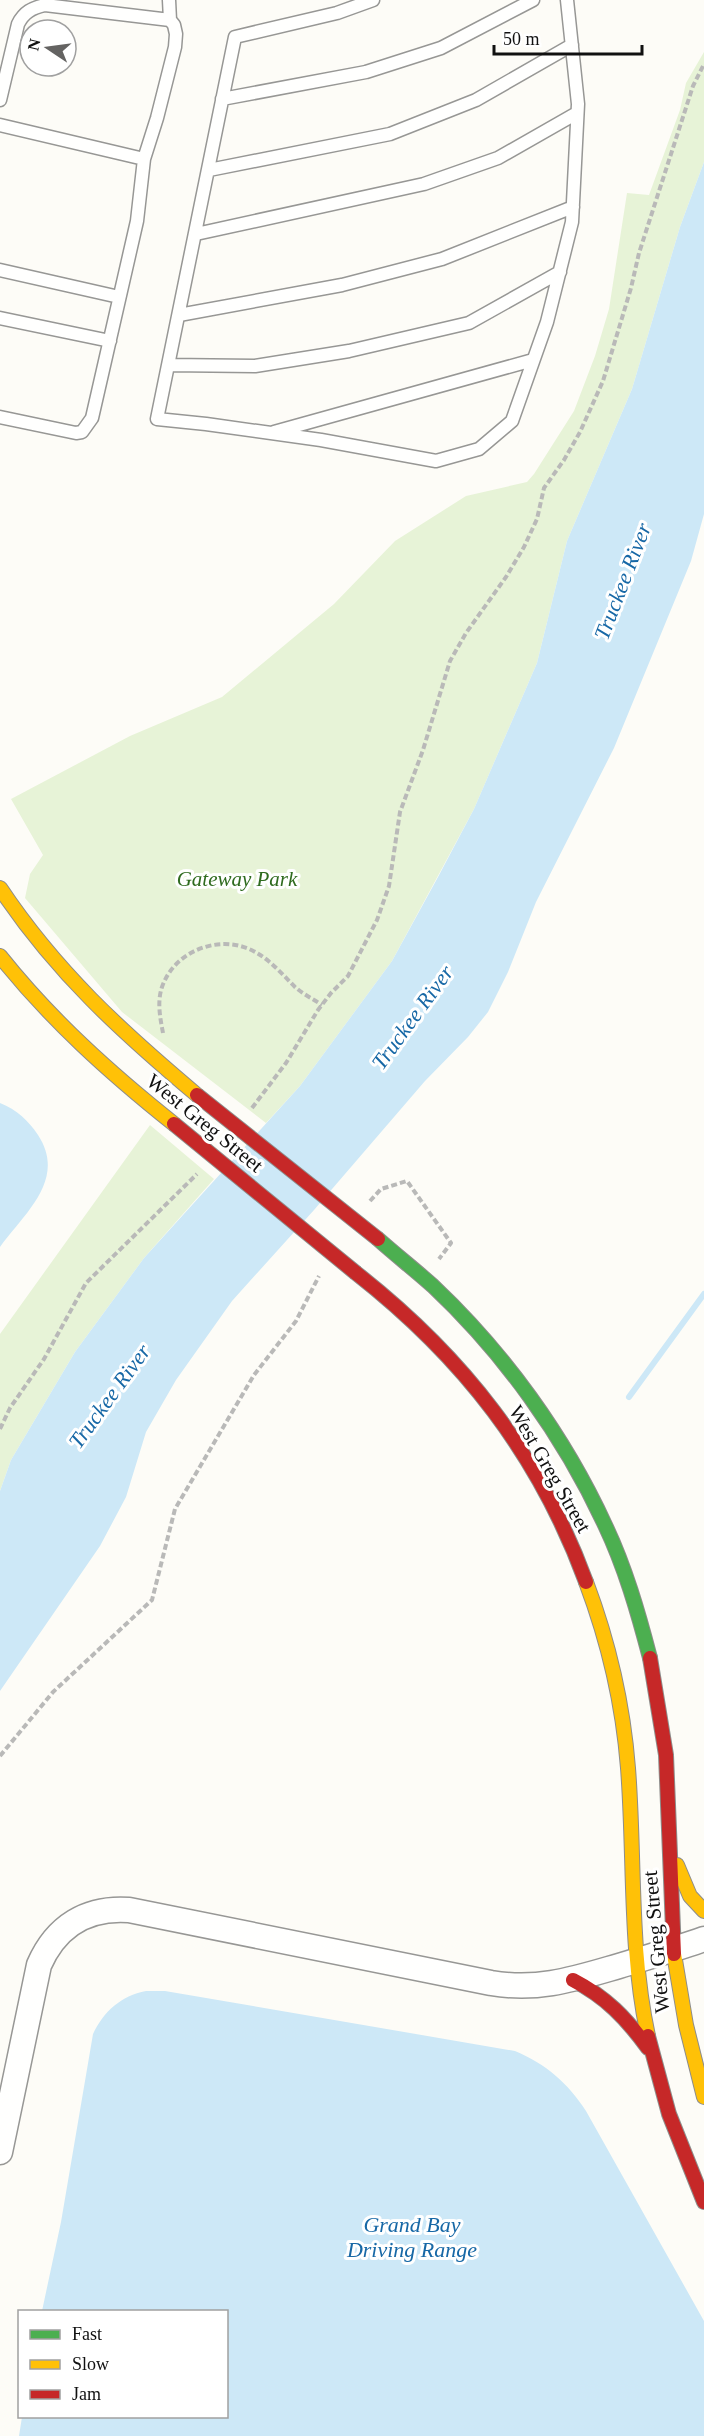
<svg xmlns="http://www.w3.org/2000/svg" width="704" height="2436" viewBox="0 0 704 2436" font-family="'Times New Roman',serif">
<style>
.green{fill:#e7f3d7}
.water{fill:#cde8f7}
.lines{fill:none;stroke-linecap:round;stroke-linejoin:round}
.stream{stroke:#cde8f7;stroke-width:6}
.lane-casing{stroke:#979795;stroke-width:15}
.street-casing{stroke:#979795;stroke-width:27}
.fast-casing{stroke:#8e8d8b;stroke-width:16}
.slow-casing{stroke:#8e8d8b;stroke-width:16}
.jam-casing{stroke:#8e8d8b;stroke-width:16}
.path{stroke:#b9b9b8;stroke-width:4;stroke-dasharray:6 3;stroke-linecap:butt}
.lane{stroke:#fffffe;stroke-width:12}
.street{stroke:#fffffe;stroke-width:24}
.fast{stroke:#4caf50;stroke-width:14}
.slow{stroke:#ffc107;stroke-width:14}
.jam{stroke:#c62828;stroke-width:14}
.jam-bridge-casing{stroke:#8e8d8b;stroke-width:16;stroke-linecap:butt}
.jam-bridge{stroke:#c62828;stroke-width:14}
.labels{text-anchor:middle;stroke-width:6;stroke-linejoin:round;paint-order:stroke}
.park-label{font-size:21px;font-style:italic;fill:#2f6b1f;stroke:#fff}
.street-label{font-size:21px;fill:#111;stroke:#fff}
.water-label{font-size:22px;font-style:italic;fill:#1768a6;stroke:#fff}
</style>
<rect width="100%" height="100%" fill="#fdfcf7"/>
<!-- green -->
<path class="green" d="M704,52V162L680,227L632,389L567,541L537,663L474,809L392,961L300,1086L266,1123L122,1012L25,898L30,874L43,855L11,799L130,736L222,697L334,604L395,541L466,496L527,482L534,474L574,411L595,356L609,309L627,193L649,195L680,110L686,83Z
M150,1125L214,1179L144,1258L75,1352L11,1460L0,1491V1334Z"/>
<!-- water -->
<path class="water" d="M704,162V514L691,561L614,748L536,902L508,972L488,1012L468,1037L425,1081L314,1210L232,1301L176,1380L146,1432L126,1497L100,1546L0,1691V1491L11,1460L75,1352L144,1258L300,1086L392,961L438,877L474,809L537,663L567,541L632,389L680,227Z
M0,1103C17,1110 28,1120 38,1135C67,1179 25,1213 0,1247Z
M146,1991H165L515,2051C546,2064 568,2083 586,2111L704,2321V2436H19L22,2417L226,2416V2312L42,2311L61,2222L93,2034C104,2011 121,1996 146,1991Z"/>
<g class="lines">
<!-- stream -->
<path class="stream" d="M629,1397L704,1294"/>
<!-- lane casing -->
<g class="lane-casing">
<path id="lane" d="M373,0L337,13L235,37L157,419L206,424L321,440L436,461L479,449L512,421L547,322L572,222L578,104L567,0
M222,99L366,72L441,48L533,0
M0,100L18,24C24,12 32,8 45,5L170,20L169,0
M0,125L144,159
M209,170L390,134L476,100L572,45
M196,234L424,184L498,158L577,113
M0,270L119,297
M179,315L342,285L442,259L573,207
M0,318L110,341
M168,365L255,366L349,351L469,323L560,272
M0,417L76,433L82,432L92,418L137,221L144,159L157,118L175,47L176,34L174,25L170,20
M274,432L533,360"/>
</g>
<!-- street casing -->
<g class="street-casing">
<path id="street" d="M0,2152L39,1965C56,1926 87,1907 129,1910L491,1983C539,1991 574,1979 619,1966C648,1957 676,1949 704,1939"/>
</g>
<!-- fast casing -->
<g class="fast-casing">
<path id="fast" d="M378,1239C396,1255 415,1270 433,1286C504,1353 564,1436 605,1525C625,1567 638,1612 650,1658"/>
</g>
<!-- slow casing -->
<g class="slow-casing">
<path id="slow" d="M0,888C56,972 121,1031 197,1095
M0,956C51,1020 110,1073 174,1124
M586,1582C609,1643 623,1704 628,1768C635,1858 629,1948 648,2036
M677,1865L690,1896L704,1911
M674,1954L686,2025L704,2097"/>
</g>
<!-- jam casing -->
<g class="jam-casing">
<path id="jam" d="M356,1273C463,1357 539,1454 586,1582
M650,1658L666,1755L674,1954
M573,1980C606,1997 626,2018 648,2048
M648,2036L669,2114L704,2202"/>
</g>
<!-- path -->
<path class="path" d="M163,1033C160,1017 157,1002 162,987C174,952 216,935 249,949C268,957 281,973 295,987C303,994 313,999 322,1005
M252,1108L286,1063L318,1010L331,993L348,976L377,920L389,886L400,812L423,750L450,661L466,633L506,577L524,547L537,519L544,488L564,460L580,432L603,381L631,288L639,253L693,86L704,64
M370,1201L381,1189L407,1181L451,1243L439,1259
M0,1429L10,1408L44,1359L86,1283L197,1174
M0,1756L53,1692L152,1600L175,1509L254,1375L296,1321L319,1276"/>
<!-- lane -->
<use href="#lane" class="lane"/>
<!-- street -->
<use href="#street" class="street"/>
<!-- fast -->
<use href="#fast" class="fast"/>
<!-- slow -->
<use href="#slow" class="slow"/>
<!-- jam -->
<use href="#jam" class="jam"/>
<!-- jam-bridge casing -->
<g class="jam-bridge-casing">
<path id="jam-bridge" d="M197,1095L378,1239
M174,1124L356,1273"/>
</g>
<!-- jam-bridge -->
<use href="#jam-bridge" class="jam-bridge"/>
</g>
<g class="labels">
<!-- park labels -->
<g class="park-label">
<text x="237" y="886">Gateway Park</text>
</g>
<!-- street labels -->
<g class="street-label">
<text transform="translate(205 1123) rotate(39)" y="7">West Greg Street</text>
<text transform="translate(550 1469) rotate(60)" y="7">West Greg Street</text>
<text transform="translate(656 1942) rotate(-95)" y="7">West Greg Street</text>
</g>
<!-- water labels -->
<g class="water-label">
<text transform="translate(622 581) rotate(-69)" y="8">Truckee River</text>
<text transform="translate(412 1017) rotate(-54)" y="8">Truckee River</text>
<text transform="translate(109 1396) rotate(-54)" y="8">Truckee River</text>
<text x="412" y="2232">Grand Bay<tspan x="412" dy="25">Driving Range</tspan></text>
</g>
</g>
<!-- legend -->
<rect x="18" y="2310" width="210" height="108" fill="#ffffff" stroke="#a0a0a0" stroke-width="1.5"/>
<rect x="30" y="2330" width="30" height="9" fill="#4caf50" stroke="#a0a0a0" stroke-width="1.5"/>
<text x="72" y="2340" font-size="18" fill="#111111">Fast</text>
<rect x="30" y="2360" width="30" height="9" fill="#ffc107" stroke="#a0a0a0" stroke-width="1.5"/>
<text x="72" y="2370" font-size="18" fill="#111111">Slow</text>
<rect x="30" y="2390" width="30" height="9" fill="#c62828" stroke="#a0a0a0" stroke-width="1.5"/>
<text x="72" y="2400" font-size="18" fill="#111111">Jam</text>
<!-- north arrow -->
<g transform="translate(48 48) rotate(283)"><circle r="28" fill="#ffffff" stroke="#a0a0a0" stroke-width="1.5"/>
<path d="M0-4.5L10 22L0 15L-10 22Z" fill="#646362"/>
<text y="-9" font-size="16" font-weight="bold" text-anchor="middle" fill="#111111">N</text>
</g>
<!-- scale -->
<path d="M494 45v9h148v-9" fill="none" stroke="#111111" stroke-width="3"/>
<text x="503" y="45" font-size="18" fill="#111111" stroke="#ffffff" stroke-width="4.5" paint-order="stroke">50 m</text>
</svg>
